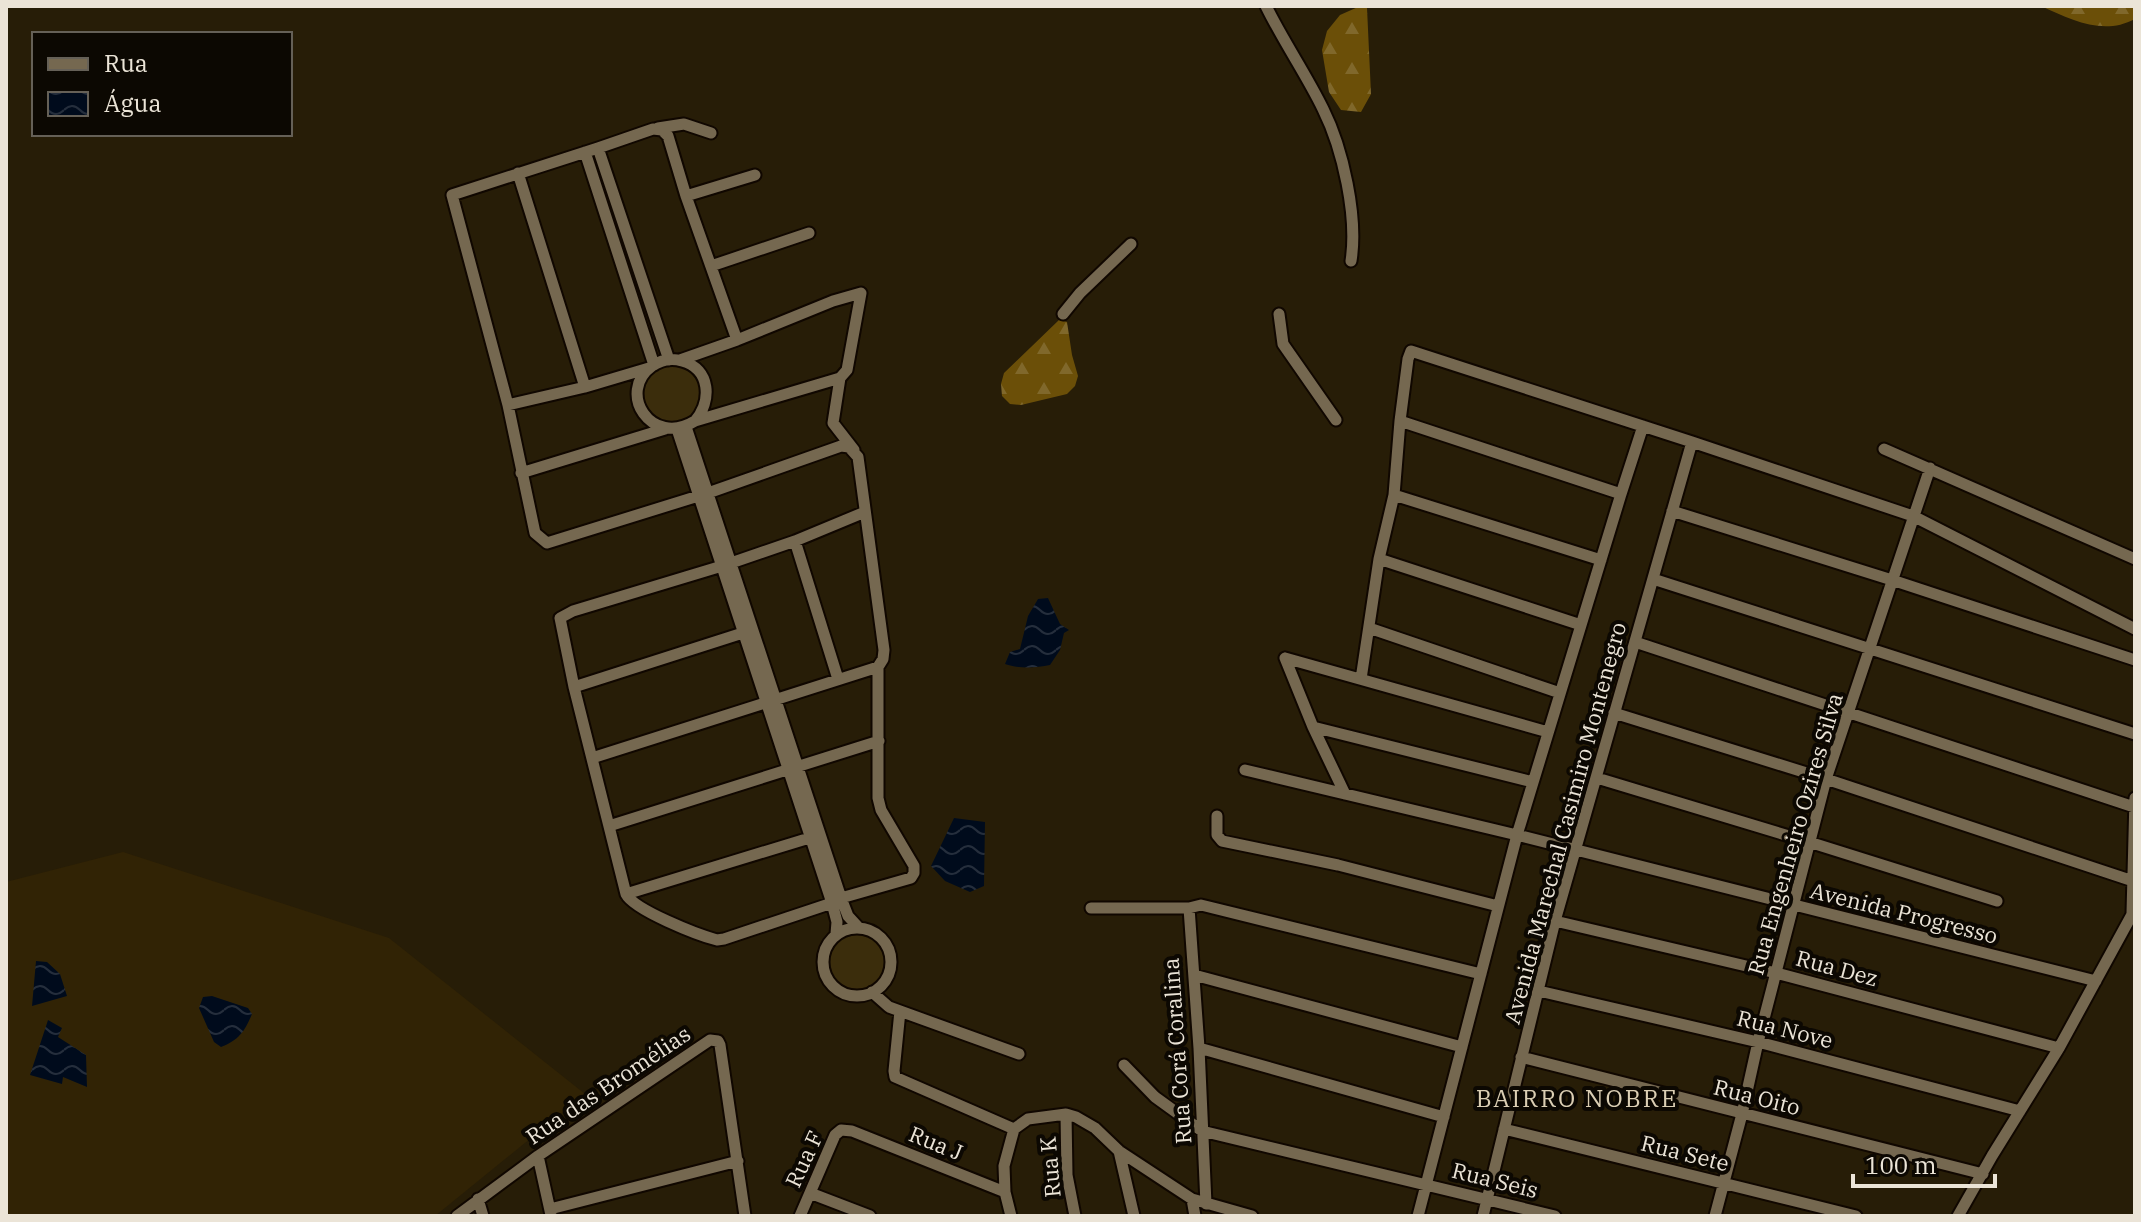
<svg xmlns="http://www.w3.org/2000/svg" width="2141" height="1222" viewBox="0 0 2141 1222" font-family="'IBM Plex Serif',serif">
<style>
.built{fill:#312305}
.green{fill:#3b2d0c}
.forest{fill:url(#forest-firs)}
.water{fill:url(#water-waves)}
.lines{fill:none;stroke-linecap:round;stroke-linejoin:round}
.minor-casing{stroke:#100700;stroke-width:15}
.minor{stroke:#756850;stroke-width:11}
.labels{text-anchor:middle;stroke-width:8;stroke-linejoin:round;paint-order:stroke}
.street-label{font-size:22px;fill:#ebe4d7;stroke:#0c0802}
.neighbourhood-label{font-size:24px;letter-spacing:2px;fill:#dbceb3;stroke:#0c0802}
</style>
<defs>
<pattern id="forest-firs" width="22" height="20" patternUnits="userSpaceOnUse" patternTransform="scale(2)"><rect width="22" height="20" fill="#6b4f08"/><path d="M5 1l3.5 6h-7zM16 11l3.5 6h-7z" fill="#80682b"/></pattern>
<pattern id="water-waves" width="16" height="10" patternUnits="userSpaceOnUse" patternTransform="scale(2)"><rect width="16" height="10" fill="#000b1c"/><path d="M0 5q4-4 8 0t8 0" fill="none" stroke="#252e3c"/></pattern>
</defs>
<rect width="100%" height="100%" fill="#271d07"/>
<!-- built -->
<path class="built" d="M123,852L389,938L585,1094L435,1216H6V882Z"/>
<!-- green -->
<path class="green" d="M644 394a28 28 0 1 1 56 0a28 28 0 1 1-56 0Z
M828 962a29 29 0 1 1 58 0a29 29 0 1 1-58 0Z"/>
<!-- forest -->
<path class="forest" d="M2041,6H2135V19C2103,36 2072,20 2041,6Z
M1358,7L1367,8L1371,94L1361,112L1341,110L1329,92L1322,50L1327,31L1340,15Z
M1059,320L1067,322L1072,355L1078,376L1075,386L1067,394L1021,405L1010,404L1002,396L1001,384L1004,373Z"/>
<!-- water -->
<path class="water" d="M1048,598L1060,624L1069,630L1064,633L1060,650L1050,665C1036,668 1019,669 1005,664L1010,652L1020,649L1028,616L1038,599Z
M954,818L985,822L984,886L970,892L945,881L931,866Z
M36,961L47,962L60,974L67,996L32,1006Z
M212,996L248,1008L252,1014C245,1031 239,1040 221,1047L214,1042L199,1008L203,997Z
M48,1020L62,1028L58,1037L86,1055L87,1087L63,1077L62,1084L30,1075Z"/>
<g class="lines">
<!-- minor casing -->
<g class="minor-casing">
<path id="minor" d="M1266,6C1283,41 1306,74 1323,109C1343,149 1358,217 1351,261
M658,128L684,124L711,133
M598,148L669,360
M585,152L654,365
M518,173L585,387
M686,196L755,175
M711,266L809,233
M1063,314L1080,293L1131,244
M1279,314L1283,344L1336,420
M737,340L686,196L668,136L662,130L653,129L598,148L452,195L508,405L535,533L547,543L708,493L841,446L849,447L858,457L884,650L883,659L878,667V798L881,810L914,866V873L911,878L841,898
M680,360L737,340L833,301L861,293L847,370L840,378L833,423L854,450
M508,405L585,387L649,368
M695,421C712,401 711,369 682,361C672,358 661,360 652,366C616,392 651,448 695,421L840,378
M1400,421L1621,494L1643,426
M686,427L841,898L848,916L859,928
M677,429L832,903L837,922L836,934
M1884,449L2135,559
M521,473L665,429
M1621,494L1517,835L2096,981
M1394,495L1601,560
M1672,511L1892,580L2135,660
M795,541L838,679
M1379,559L1581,625
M731,563L795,541L865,512
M722,566L573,611L560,618L574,687L626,894C634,910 698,935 717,940L724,939L832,903
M1653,579L2135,734
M1369,628L1560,693
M1635,642L2134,807
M1285,658L1548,732
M1285,658L1313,727L1345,794
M1361,679L1379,559L1394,495L1400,421L1408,359L1411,351L1692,442L1913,516L2135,629
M574,687L749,631
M1614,713L1826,779L2133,881
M1313,727L1533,782
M592,758L878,667
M1245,770L1517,835L1418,1216
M1597,778L1809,842L1997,901
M1217,816V835L1222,841L1338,865L1498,906
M609,826L879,741
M626,894L816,836
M1091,908H1189
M2132,913L2135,798
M1555,921L1776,973L2059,1048
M823 962a34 34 0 1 1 68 0a34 34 0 1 1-68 0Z
M1194,975L1462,1047
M1539,991L1758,1042L2020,1111
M872,992L889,1007L900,1011L894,1071L895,1077L1014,1129
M900,1011L1019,1054
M1199,1048L1444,1117
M1521,1057L1983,1174
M1124,1065L1155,1097L1202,1131L1555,1216
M1066,1114L1067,1175L1075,1216
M1504,1129L1856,1216
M1119,1151L1134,1216
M538,1156L551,1215
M810,1193L870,1216
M478,1199L483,1216
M1192,1199L1195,1216
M1206,1204L1199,1048L1189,908L1201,905L1481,974
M550,1209L738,1161
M457,1216L538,1156L710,1040L718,1041L720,1045L745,1216
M800,1216L835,1135L841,1130L852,1131L1005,1192
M1011,1216L1005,1192L1004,1166L1014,1129L1028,1119L1066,1114L1076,1117L1095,1128L1119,1151L1192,1199L1252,1216
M1483,1216L1555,921L1692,442
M1715,1216L1742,1114L1758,1042L1826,779L1930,468
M1958,1216L1992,1156L2059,1048L2135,909"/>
</g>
<!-- minor -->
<use href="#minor" class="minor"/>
</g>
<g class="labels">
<!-- street labels -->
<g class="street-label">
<text transform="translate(1565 823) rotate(-75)" y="8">Avenida Marechal Casimiro Montenegro</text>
<text transform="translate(1795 834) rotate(-74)" y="8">Rua Engenheiro Ozires Silva</text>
<text transform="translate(1904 913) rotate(14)" y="8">Avenida Progresso</text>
<text transform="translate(1837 968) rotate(15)" y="8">Rua Dez</text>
<text transform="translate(1785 1029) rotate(14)" y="8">Rua Nove</text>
<text transform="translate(1177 1051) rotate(-94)" y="8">Rua Corá Coralina</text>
<text transform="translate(608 1085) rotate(-34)" y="8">Rua das Bromélias</text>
<text transform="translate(1757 1097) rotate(14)" y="8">Rua Oito</text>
<text transform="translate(936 1143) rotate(22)" y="8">Rua J</text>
<text transform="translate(1685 1153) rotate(14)" y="8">Rua Sete</text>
<text transform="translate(804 1159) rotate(-65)" y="8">Rua F</text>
<text transform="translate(1050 1167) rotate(-95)" y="8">Rua K</text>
<text transform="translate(1495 1180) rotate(14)" y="8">Rua Seis</text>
</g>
<!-- neighbourhood labels -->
<g class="neighbourhood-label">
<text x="1577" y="1107">BAIRRO NOBRE</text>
</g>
</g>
<!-- border -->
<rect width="2141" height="1222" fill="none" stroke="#ebe4d7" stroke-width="16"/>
<!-- legend -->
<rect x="32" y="32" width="260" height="104" fill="#0c0802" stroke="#656057" stroke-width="2"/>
<rect x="48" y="58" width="40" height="12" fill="#756850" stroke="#656057" stroke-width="2"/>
<text x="104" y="72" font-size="24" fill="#ebe4d7">Rua</text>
<rect x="48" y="92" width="40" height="24" fill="url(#water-waves)" stroke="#656057" stroke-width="2"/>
<text x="104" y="112" font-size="24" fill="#ebe4d7">Água</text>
<!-- scale -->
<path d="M1853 1174v12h142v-12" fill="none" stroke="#ebe4d7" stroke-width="4"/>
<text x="1865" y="1174" font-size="24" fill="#ebe4d7" stroke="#0c0802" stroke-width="6" paint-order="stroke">100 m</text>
</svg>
